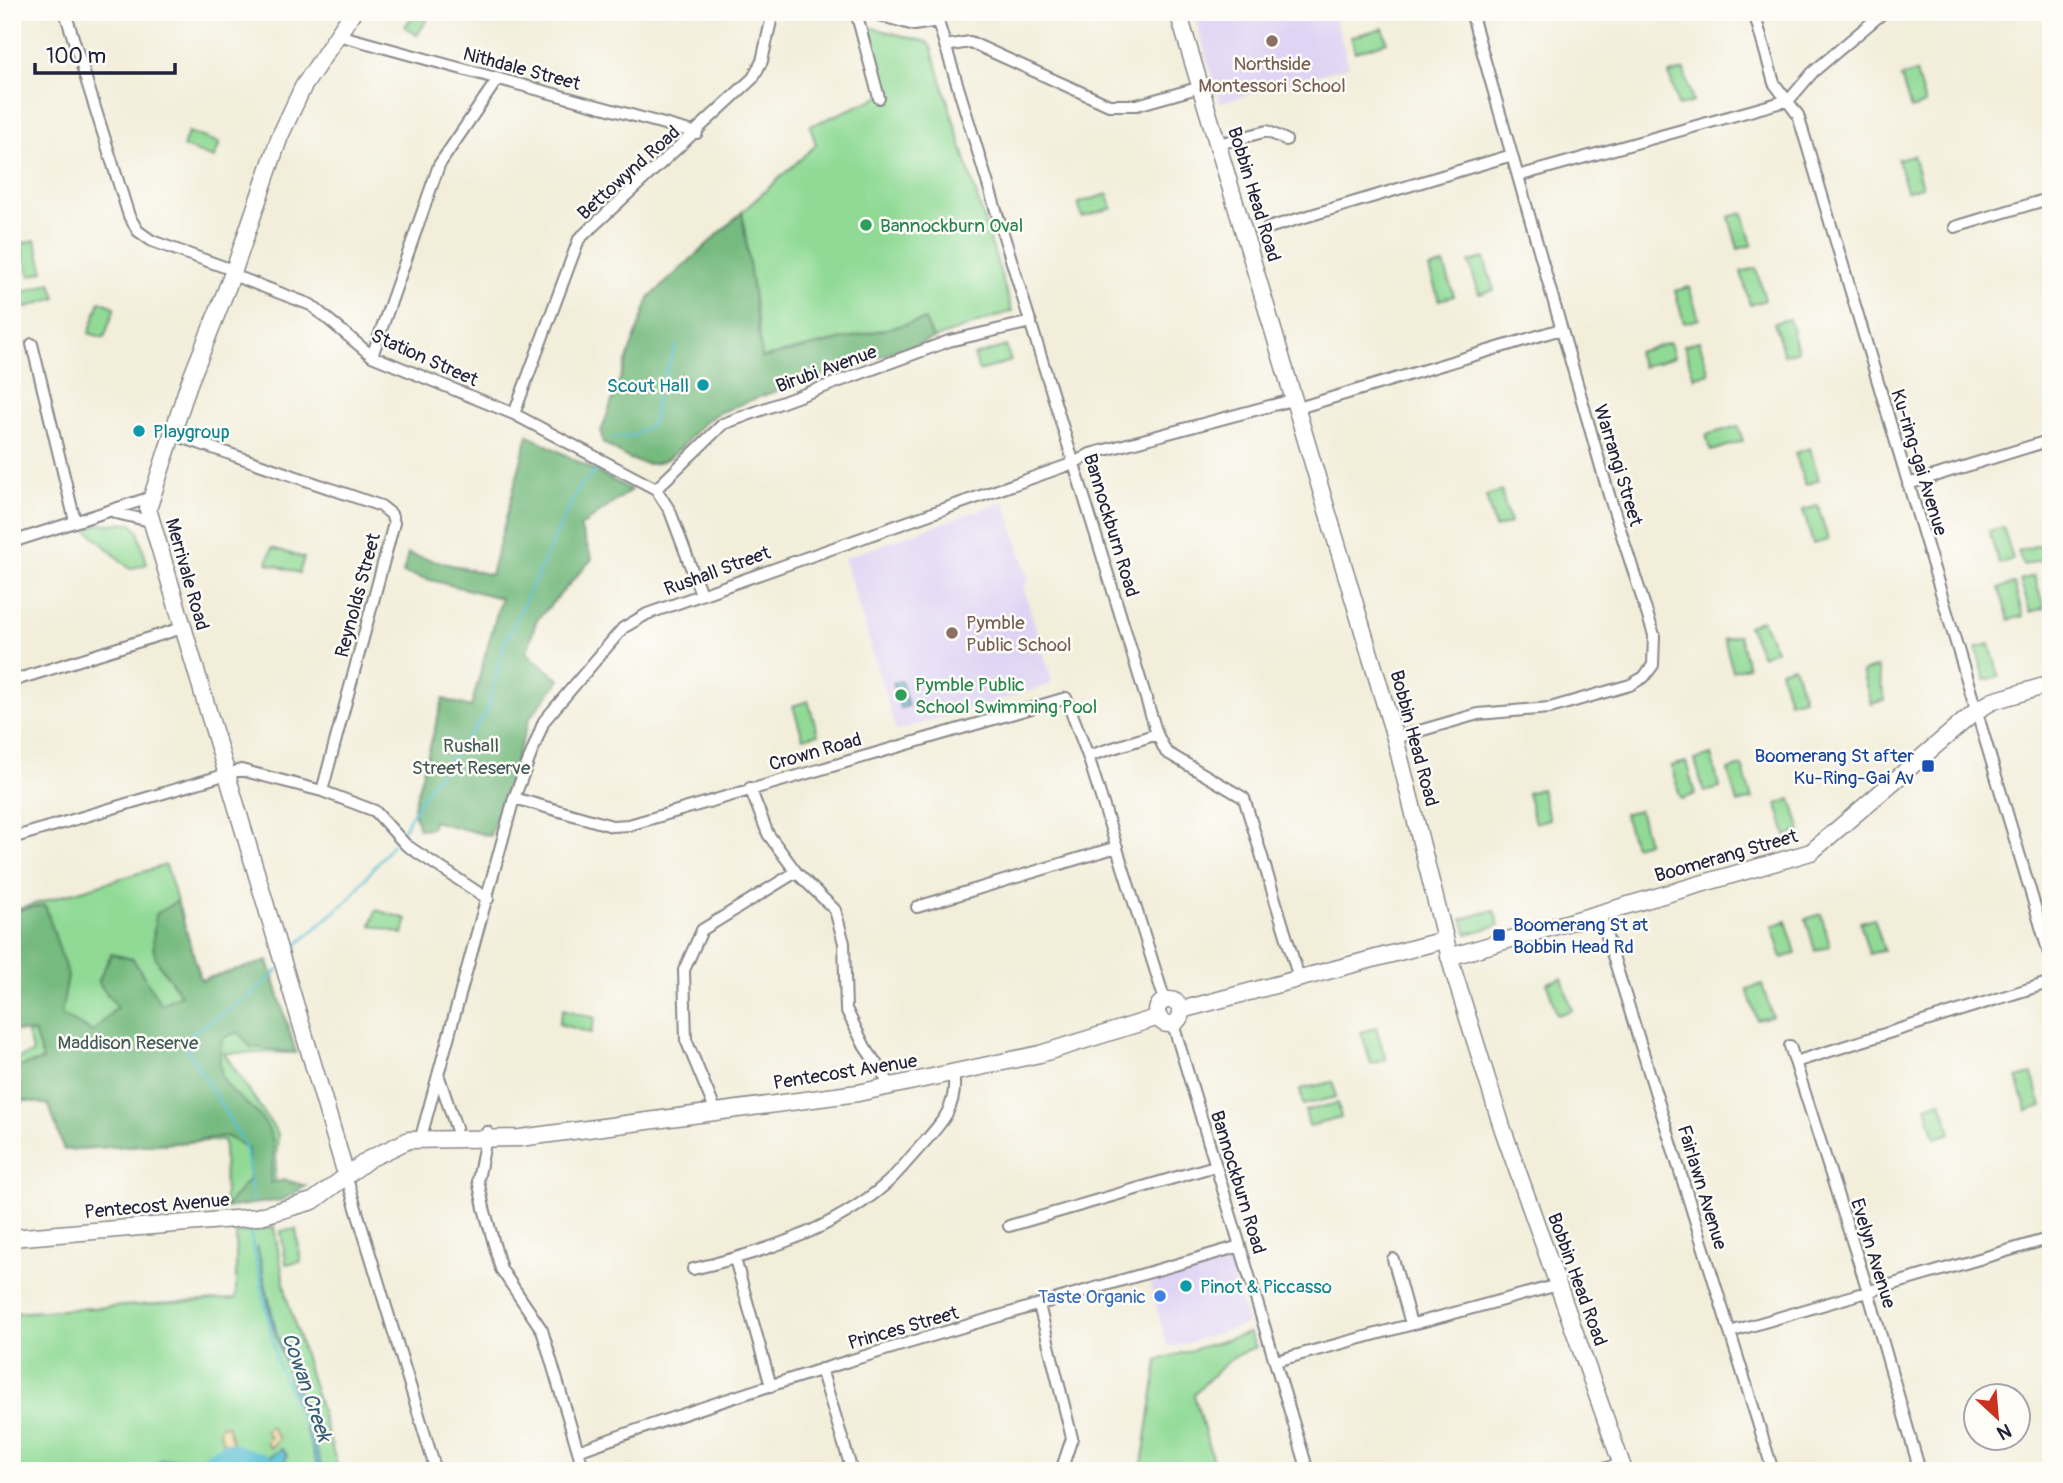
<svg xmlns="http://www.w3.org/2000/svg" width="2063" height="1483" viewBox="0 0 2063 1483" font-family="Pangolin,sans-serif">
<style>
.built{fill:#e0d4f4}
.green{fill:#90da95;stroke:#597e68;stroke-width:2}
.forest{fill:#74ba7e;stroke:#4b6e5c;stroke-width:2}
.sand{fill:#eeda9e;stroke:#887e6c;stroke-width:2}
.water{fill:#53bdd0;stroke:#3a7086;stroke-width:2}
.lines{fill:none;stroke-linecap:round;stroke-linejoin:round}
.stream{stroke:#53bdd0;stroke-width:2.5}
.river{stroke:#53bdd0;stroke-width:18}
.street-casing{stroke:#8a888a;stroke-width:14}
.secondary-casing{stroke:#8a888a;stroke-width:19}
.street{stroke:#fff;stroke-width:10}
.secondary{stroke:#fff;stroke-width:16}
.education-dot{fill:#8d6e63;stroke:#fdfcf7;stroke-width:2.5}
.leisure-dot{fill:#2e9e5b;stroke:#fdfcf7;stroke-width:2.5}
.culture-dot{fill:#0f9aa8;stroke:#fdfcf7;stroke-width:2.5}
.transit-dot{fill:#1a4fb4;stroke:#fdfcf7;stroke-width:2.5}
.shop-dot{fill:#3f7fe0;stroke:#fdfcf7;stroke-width:2.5}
.labels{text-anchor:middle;stroke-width:5;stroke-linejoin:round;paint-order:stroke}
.education-label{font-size:19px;fill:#785e54;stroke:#fdfcf7}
.street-label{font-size:19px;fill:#22223b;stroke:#fdfcf7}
.leisure-label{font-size:19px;fill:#27864d;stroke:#fdfcf7;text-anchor:start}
.culture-label{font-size:19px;fill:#0d838f;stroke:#fdfcf7;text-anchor:start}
.park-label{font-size:19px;fill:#435956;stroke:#fdfcf7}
.transit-label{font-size:19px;fill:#164399;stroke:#fdfcf7;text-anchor:end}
.shop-label{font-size:19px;fill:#366cbe;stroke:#fdfcf7;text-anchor:end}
.water-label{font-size:21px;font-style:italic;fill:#366077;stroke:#fdfcf7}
</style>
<rect width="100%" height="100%" fill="#fdfcf7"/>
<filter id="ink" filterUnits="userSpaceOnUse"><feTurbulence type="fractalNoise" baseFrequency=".0143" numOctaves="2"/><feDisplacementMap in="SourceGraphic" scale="14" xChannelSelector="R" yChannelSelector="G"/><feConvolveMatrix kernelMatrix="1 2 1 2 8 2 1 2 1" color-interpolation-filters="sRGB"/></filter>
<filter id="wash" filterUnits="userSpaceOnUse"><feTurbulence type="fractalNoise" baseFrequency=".00686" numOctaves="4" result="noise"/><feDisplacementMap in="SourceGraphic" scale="28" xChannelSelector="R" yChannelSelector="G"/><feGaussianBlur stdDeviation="1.57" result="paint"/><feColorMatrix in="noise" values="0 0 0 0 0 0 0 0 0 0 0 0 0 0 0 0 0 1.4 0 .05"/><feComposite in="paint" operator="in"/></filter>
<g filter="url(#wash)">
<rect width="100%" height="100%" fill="#f2eeda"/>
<!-- built -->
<path class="built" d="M1211,12H1333L1349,66L1220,103L1195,17Z
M1005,501L1029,580L1023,586L1052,681L1050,685L896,731L844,558Z
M1227,1263L1232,1267L1247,1324L1174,1347L1167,1346L1150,1284Z"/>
<!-- green -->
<path class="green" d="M415,12H432L417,35L405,27Z
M869,27L927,42L931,47L1012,311L933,339L924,320L762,358L742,212L816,145L810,126L888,93Z
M1383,28L1387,42L1355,52L1351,37Z
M1684,70L1693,102L1678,106L1669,74Z
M1916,72L1925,104L1911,109L1901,77Z
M188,132L220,143L214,158L183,147Z
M1913,155L1922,187L1907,191L1898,159Z
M1108,194L1112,208L1082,217L1078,203Z
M1743,213L1752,245L1738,249L1729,217Z
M35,240L44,271L30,276L20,244Z
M1484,258L1494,290L1479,294L1469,262Z
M1444,264L1454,296L1439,300L1429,269Z
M1756,268L1765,300L1750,305L1741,272Z
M51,283L56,298L24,308L20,293Z
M1689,287L1699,319L1684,323L1675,291Z
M100,301L115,307L104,338L89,333Z
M1789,319L1798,351L1784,355L1774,323Z
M1699,341L1709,373L1694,378L1684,345Z
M1670,343L1674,357L1642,367L1637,352Z
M1006,346L1011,361L979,371L974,356Z
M1738,426L1743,441L1711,451L1706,435Z
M1810,448L1819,480L1805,485L1795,453Z
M1501,491L1510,523L1495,528L1486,496Z
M1818,506L1828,540L1813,544L1803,510Z
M131,523L138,531L147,564L130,569L85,528L100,524Z
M2003,527L2013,559L1999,564L1989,531Z
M2050,542L2051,557L2023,565L2018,551Z
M272,548L304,558L299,573L267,563Z
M2034,576L2044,608L2030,612L2020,580Z
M2014,584L2023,616L2009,620L1999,588Z
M1762,620L1776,650L1762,656L1748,626Z
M1739,635L1748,667L1733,671L1724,639Z
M1990,644L1999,676L1985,680L1976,648Z
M1794,666L1804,698L1789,702L1780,670Z
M1877,667L1885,700L1871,704L1862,672Z
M808,701L818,734L803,738L793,706Z
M1711,755L1720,788L1704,792L1695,760Z
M1686,762L1695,794L1681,799L1671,766Z
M1742,766L1752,799L1737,803L1728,770Z
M1541,789L1549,819L1535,823L1527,793Z
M1791,799L1801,831L1786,836L1777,804Z
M1639,810L1648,842L1634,846L1624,814Z
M166,865L201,980L268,961L296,1053H224L278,1134L273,1199L225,1208L224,1140L64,1150L46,1095L12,1105V1060L33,1053L12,986V906L14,910Z
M376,910L407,919L403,934L371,925Z
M1494,910L1499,925L1467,934L1462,919Z
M1821,914L1830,946L1815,951L1806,919Z
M1874,918L1884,950L1869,954L1860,922Z
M1786,921L1796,953L1782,958L1772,926Z
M1562,978L1572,1010L1557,1015L1547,983Z
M1762,984L1772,1016L1757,1020L1747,989Z
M563,1009L595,1018L591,1033L559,1024Z
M1376,1027L1386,1060L1371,1064L1361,1032Z
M2032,1074L2042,1106L2027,1111L2017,1078Z
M1333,1082L1336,1097L1303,1105L1300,1089Z
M1941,1101L1951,1133L1935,1138L1926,1106Z
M1338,1103L1341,1118L1309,1126L1305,1111Z
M274,1227L287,1298L339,1471H12V1313L236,1299V1233Z
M296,1229L301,1262L286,1264L281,1231Z
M1249,1333L1256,1347C1229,1355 1213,1375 1194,1395L1216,1471H1141L1158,1360Z"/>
<!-- forest -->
<path class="forest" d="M742,212L762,358L925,320L933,339C862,363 788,384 719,413C695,423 683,456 657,463C638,468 619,452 603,443L601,432L649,298Z
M528,435L631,490L580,527L592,559L536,621L527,653L560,680L530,717L490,836L433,821L431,828L419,829L413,808L443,699L471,707L501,598L403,573L408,554L491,575Z
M177,901L201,980L268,961L296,1053L251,1047L238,1032L223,1038C206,1101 256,1091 272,1138C276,1150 271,1170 270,1183L285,1180L306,1186L282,1200L225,1208L249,1179L248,1148L226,1136L185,1142L64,1150L49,1105L12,1098V1069L43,1060L34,1032L12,1031V906L14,911L45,905L68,976L61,1015L93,1032L117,1007L98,982L111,954L133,959L161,1004L181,995C156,958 148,961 156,914Z"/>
<!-- sand -->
<path class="sand" d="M222,1425L228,1426L233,1445L223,1442L219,1430Z
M270,1426L279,1439L270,1448L266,1443L270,1437L265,1431Z"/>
<!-- water -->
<path class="water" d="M901,681L908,706L900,708L893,683Z
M257,1246L278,1339L301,1398L323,1471H319L272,1324Z
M282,1449L287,1455L284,1464L288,1471H260L263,1461Z
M190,1458L199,1462L202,1471H149L161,1460Z"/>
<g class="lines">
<!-- stream -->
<path class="stream" d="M613,438L633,436L653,423L656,399L676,345
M403,830L427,789L487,712L505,643L579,487L598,469
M291,950L347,901L393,844
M253,1203L246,1147L182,1040L254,993L278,970
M250,1231L277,1362L305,1426"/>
<!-- river -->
<path class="river" d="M202,1466L228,1451L262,1462"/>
</g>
</g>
<g filter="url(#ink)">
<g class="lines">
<!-- street casing -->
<g class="street-casing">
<path id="street" d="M65,12L129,216L138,231L152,241L227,268L238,277L311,305L372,356L514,414L656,489L670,511L701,594
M856,12L879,98
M868,12L914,25L938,21
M935,12L1157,734L1166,752L1244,798L1299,978
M1754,12L1774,83L1798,115L2051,960
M338,35L697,133
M945,46L970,42L1109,105H1137L1201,87
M1789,100L1813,72L1884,12
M1219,144L1267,131L1286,140
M1518,176L1789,100
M1955,227L2051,198
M1268,228L1512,155
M32,344L75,521
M372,356L439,165L497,80
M1298,408L1561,329
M514,414L579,239L753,78L762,61L773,12
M172,434L381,506L391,514L394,523L322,791
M1908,484L2051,440
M656,489L723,424L949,341L1031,322
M116,513L150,521
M12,542L149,498
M12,681L182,628
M1395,738L1478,714L1550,708L1630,685L1644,677L1653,665L1654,635L1609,495L1471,12
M1088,756L1157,734
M750,788L768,834L796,872L835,910L844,943L846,1009L865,1047L892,1087
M514,798L612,826L629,825L1066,698L1088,756L1165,1001
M12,838L241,770L322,791L375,811L406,845L488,899
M917,907L1117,847
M1600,914L1773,1471
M1173,1024L1308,1471
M1790,1046L1868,1291L1920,1471
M1795,1062L2051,982
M439,1077L456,1128
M716,1112L686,1040L684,970L702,930L796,872
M487,1132L478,1180L484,1208L501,1269L542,1330L584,1471
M421,1137L514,798L544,721L623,628L647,614L1074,463L1090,454L1296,399
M345,1172L436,1471
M1009,1226L1215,1166
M735,1259L771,1386
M1393,1259L1411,1324
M693,1269C761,1253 834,1230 887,1183C899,1172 909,1159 920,1147C941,1124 959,1106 953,1073
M1039,1305L1072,1438L1061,1471
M1730,1332L2051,1238
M1276,1361L1558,1285
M821,1369L852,1471
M578,1451C795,1372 1018,1311 1240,1246
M1596,1471L1622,1464"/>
</g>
<!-- secondary casing -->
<g class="secondary-casing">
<path id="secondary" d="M1178,12L1395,738L1453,970L1502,1127L1624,1471
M1449,957L1811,852L1976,711L1993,701L2051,684
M1157 1012a12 12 0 1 1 24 0a12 12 0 1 1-24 0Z
M1181,1010L1444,940
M344,1168L148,509L188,386L233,273L280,136L303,87L353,12
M12,1238L257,1217L313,1201L369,1159L409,1140L520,1138L858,1093L1040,1054L1159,1017"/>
</g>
<!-- street -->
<use href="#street" class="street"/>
<!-- secondary -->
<use href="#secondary" class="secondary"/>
</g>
</g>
<!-- markers -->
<g class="education-dot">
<circle cx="1272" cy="41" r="7"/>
<circle cx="952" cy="633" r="7"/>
</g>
<g class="leisure-dot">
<circle cx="866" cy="225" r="7"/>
<circle cx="901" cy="695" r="7"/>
</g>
<g class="culture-dot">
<circle cx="703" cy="385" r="7"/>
<circle cx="139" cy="431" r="7"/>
<circle cx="1186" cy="1286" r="7"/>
</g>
<g class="transit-dot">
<rect x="1921" y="759" width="14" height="14" rx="3.5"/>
<rect x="1492" y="928" width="14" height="14" rx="3.5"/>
</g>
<circle class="shop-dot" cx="1160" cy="1296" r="7"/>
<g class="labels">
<!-- education labels -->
<g class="education-label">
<text x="1272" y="70">Northside<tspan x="1272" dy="22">Montessori School</tspan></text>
<text x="966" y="629" text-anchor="start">Pymble<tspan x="966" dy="22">Public School</tspan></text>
</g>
<!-- street labels -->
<g class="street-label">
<text transform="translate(522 68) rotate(15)" y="7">Nithdale Street</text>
<text transform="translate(628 172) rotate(-42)" y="7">Bettowynd Road</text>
<text transform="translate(1255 194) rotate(73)" y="7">Bobbin Head Road</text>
<text transform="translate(425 357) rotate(24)" y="7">Station Street</text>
<text transform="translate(826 368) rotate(-20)" y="7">Birubi Avenue</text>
<text transform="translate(1920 462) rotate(73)" y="7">Ku-ring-gai Avenue</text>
<text transform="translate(1619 465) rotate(73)" y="7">Warrangi Street</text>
<text transform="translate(1112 525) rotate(73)" y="7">Bannockburn Road</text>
<text transform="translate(717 570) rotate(-20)" y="7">Rushall Street</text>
<text transform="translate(188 574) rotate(74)" y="7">Merrivale Road</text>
<text transform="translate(357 595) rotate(-75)" y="7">Reynolds Street</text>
<text transform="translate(1415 738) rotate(75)" y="7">Bobbin Head Road</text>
<text transform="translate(815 751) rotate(-16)" y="7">Crown Road</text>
<text transform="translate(1726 855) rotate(-16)" y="7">Boomerang Street</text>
<text transform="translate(845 1071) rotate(-9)" y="7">Pentecost Avenue</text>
<text transform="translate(1239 1182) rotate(73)" y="7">Bannockburn Road</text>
<text transform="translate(1703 1187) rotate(73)" y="7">Fairlawn Avenue</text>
<text transform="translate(157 1205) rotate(-5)" y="7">Pentecost Avenue</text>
<text transform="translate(1874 1253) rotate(73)" y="7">Evelyn Avenue</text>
<text transform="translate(1578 1279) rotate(70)" y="7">Bobbin Head Road</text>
<text transform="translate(903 1327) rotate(-16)" y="7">Princes Street</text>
</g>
<!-- leisure labels -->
<g class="leisure-label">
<text x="880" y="232">Bannockburn Oval</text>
<text x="915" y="691">Pymble Public<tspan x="915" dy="22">School Swimming Pool</tspan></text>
</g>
<!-- culture labels -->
<g class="culture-label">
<text x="689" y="392" text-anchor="end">Scout Hall</text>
<text x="153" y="438">Playgroup</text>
<text x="1200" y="1293">Pinot &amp; Piccasso</text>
</g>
<!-- park labels -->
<g class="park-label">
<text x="471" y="752">Rushall<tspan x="471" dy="22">Street Reserve</tspan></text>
<text x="128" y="1049">Maddison Reserve</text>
</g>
<!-- transit labels -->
<g class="transit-label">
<text x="1914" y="762">Boomerang St after<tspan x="1914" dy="22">Ku-Ring-Gai Av</tspan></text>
<text x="1513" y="931" text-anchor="start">Boomerang St at<tspan x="1513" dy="22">Bobbin Head Rd</tspan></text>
</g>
<!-- shop labels -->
<g class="shop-label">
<text x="1146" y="1303">Taste Organic</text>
</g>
<!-- water labels -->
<g class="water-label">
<text transform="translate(307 1387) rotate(71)" y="7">Cowan Creek</text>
</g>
</g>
<!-- margin -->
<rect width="2063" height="1483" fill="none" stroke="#fdfcf7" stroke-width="42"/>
<!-- north arrow -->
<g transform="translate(1997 1417) rotate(154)"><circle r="33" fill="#fdfcf7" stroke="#a5a5ac" stroke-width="2"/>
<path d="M0-5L12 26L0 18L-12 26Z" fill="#c8321e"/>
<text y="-10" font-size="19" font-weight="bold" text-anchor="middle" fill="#22223b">N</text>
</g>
<!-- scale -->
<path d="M35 63v10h140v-10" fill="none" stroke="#22223b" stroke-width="3.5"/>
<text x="46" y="63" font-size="21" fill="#22223b" stroke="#fdfcf7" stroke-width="5" paint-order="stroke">100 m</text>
</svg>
